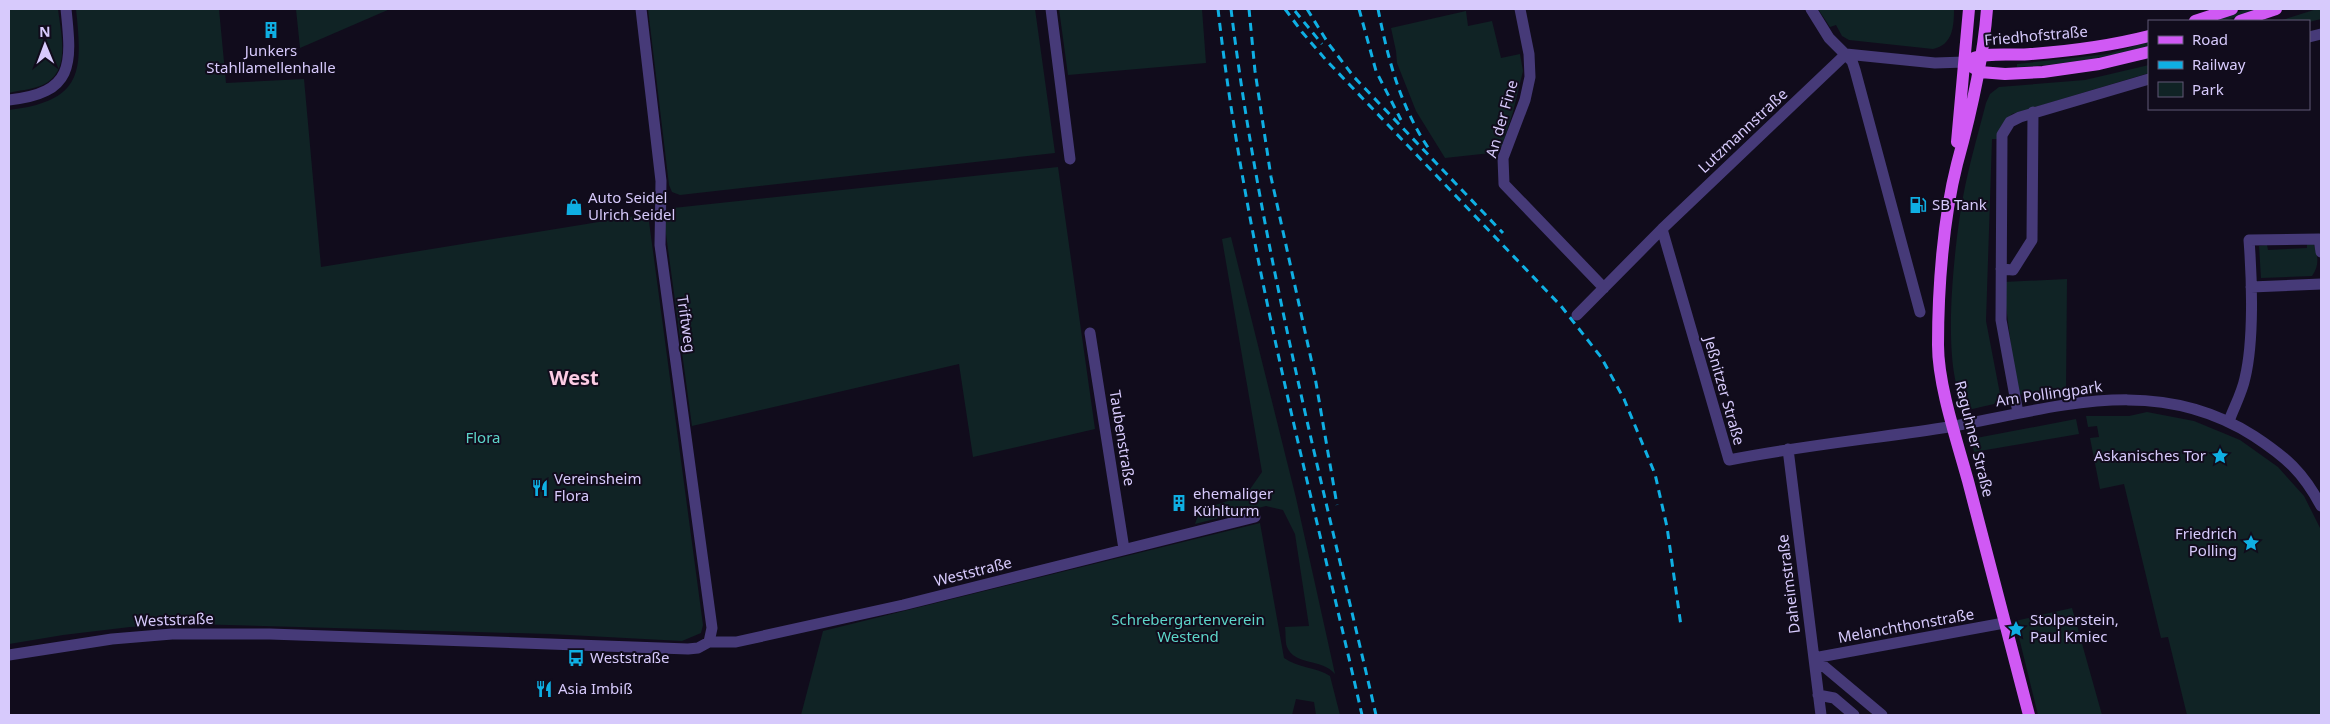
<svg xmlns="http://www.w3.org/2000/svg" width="2330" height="724" viewBox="0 0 2330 724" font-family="'Noto Sans',sans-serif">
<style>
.green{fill:#102325}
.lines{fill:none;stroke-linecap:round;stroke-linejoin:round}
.minor{stroke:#463a78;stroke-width:11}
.major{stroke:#d059f4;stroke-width:12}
.rail{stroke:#0fafe3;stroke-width:3;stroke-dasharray:8 6;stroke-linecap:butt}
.labels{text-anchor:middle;stroke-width:4;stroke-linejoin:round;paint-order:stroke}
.street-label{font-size:15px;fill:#d7cafc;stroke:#110c1c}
.poi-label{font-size:15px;fill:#d7cafc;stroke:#110c1c;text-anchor:start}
.park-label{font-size:15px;fill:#5dd5c9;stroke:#110c1c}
.district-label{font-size:20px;font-weight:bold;fill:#fccce4;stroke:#110c1c}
</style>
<rect width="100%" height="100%" fill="#110c1c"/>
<!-- green -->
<path class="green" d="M9,9H58C61,35 72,74 40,86C30,90 19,90 9,93Z
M76,9H219L226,83L304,79L321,267L648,214L703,625L701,633L682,641L550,634L191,624L130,627L63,635L9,644V110C82,101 83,73 76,9Z
M296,9H390L300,48Z
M648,9H1035L1055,153L680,195L672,192L669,185Z
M1059,9H1202L1206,63L1068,75Z
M1818,9H1954C1954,26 1953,45 1933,49L1849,40L1842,36L1836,25L1830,27Z
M2247,9H2260L2224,21H2211Z
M2317,9H2321V19L2309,22L2279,21Z
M1466,11L1468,26L1492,21L1501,58L1520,54L1523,71L1513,112L1500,152L1445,158L1416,111L1397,63L1396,51L1391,28Z
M2148,42L2149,46C2105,58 2062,65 2017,67V64L2108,54Z
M2149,65V73L2012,114L2001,126L1998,139H1992L1986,321L2000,394L1994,404L1968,410C1938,377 1955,241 1963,197C1969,165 1978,134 1986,103L1990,94L1999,87L2085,80Z
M1058,167L1095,429L973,457L959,364L692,426L665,227L667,214L673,208Z
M1231,237L1296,498L1335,674C1322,658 1295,666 1287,647C1285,642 1286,633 1285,627L1309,626L1295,534L1283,510L1266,506L1195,524L1200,510L1246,495L1262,472L1222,239Z
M2307,243H2313C2318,255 2320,265 2312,276L2261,278L2259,246L2267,245L2268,250L2307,248Z
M2067,279L2066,391L2041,396L2017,394L2003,282Z
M2147,412L2194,421L2240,440L2278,467L2304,496L2321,530V715H2187L2168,637L2161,638L2124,484L2100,489L2090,438L2099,437L2097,426L2088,427L2086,416H2129Z
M2076,419L2079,434L1974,452L1971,439Z
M1260,523L1284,658C1298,668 1316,667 1330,676L1340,715H1316L1314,702L1296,699L1292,715H801L823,631Z
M2072,608L2102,715H2038L2015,621Z"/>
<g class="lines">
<!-- minor -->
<path class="minor" d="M641,9L661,181L660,245L712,628L709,642
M1051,9L1070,159
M1520,9L1529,54L1530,77L1525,100L1503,158L1504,184L1604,288
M1811,9L1829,38L1852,61L1855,70L1920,312
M2309,37L2321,34
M9,100C74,93 72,65 66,9
M1662,229L1729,460C1799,446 1871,439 1942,428C2050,410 2153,371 2254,436C2286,457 2303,472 2321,506
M2001,269L2013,270L2032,240L2033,112
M2251,287L2321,284
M1577,315L1662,229L1846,54L1935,63L1965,62
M1090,333L1124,549
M2018,413L2001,320L2002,135L2010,122L2020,117L2149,79
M2229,421C2234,407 2242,393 2245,378C2254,341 2252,279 2249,240L2319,239L2321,252
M1788,449L1821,715
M9,655L112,639L172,634H270L688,649L698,648L709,642H736L903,605L1255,517
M1814,658L2004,623
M1814,658L1882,715
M1818,695L1834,698L1854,715"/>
<!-- major -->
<path class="major" d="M1987,9C1983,62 1971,113 1957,164C1943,219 1938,289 1938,345C1938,385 1957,441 1968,481C1988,559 2008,637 2029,715
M2195,21L2232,9
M2240,21L2276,9
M1974,58C1991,52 2013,56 2031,54C2071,51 2110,46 2149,36
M1965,62L1980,72L2005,74L2043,72L2099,64L2149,52
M1957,142L1969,9"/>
<!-- rail -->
<path class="rail" d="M1218,9C1245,248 1309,481 1362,715
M1231,9C1260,247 1322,481 1376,715
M1249,9L1255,71L1271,177L1315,377L1337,505
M1285,9L1302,32L1326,60L1561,306L1601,357L1624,399L1655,474L1667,527L1681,626
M1307,9L1328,43L1354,77L1503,233
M1359,9L1376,71L1401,120
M1378,9C1388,59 1400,106 1429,149
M1295,11L1322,44"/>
</g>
<!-- icons -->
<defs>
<g id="building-bare" transform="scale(1.35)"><path d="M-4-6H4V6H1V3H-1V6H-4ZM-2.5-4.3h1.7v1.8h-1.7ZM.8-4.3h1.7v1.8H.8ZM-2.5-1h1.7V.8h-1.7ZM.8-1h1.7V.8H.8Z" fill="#0fafe3" stroke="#110c1c" stroke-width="2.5" paint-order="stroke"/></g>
<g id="fuel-bare" transform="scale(1.35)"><path d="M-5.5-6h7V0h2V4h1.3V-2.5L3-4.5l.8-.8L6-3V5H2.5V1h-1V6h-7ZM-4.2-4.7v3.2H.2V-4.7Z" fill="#0fafe3" stroke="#110c1c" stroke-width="2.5" paint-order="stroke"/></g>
<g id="shop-bare" transform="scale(1.35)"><path d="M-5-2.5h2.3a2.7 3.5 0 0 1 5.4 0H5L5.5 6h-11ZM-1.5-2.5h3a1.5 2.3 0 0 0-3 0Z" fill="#0fafe3" stroke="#110c1c" stroke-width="2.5" paint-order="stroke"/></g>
<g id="sight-bare" transform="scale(1.35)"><path d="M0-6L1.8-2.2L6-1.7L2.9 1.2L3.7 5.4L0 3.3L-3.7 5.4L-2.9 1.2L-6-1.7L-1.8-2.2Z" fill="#0fafe3" stroke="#110c1c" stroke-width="2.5" paint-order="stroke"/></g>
<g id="restaurant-bare" transform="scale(1.35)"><path d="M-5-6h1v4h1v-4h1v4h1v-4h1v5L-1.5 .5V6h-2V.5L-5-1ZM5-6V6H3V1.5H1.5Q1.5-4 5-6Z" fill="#0fafe3" stroke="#110c1c" stroke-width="2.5" paint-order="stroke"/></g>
<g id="bus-bare" transform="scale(1.35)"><path d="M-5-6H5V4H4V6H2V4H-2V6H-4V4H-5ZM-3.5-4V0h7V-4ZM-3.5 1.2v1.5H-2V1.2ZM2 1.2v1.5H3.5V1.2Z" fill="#0fafe3" stroke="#110c1c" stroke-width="2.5" paint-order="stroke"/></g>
</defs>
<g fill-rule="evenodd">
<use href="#building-bare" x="271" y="30"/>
<use href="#fuel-bare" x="1918" y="205"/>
<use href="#shop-bare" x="574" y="207"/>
<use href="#sight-bare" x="2220" y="456"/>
<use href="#restaurant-bare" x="540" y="488"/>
<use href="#building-bare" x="1179" y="503"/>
<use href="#sight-bare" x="2251" y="543"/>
<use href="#sight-bare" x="2016" y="629"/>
<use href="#bus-bare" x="576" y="658"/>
<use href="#restaurant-bare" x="544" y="689"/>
</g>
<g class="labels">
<!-- street labels -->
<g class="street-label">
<text transform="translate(2036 36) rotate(-5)" y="5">Friedhofstraße</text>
<text transform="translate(1502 119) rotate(-74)" y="5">An der Fine</text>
<text transform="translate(1743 131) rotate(-43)" y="5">Lutzmannstraße</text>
<text transform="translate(686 324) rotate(82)" y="5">Triftweg</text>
<text transform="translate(1724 391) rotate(74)" y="5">Jeßnitzer Straße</text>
<text transform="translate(2049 394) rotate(-8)" y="5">Am Pollingpark</text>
<text transform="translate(1122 438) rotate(81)" y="5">Taubenstraße</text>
<text transform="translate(1974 439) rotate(76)" y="5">Raguhner Straße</text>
<text transform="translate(973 572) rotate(-14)" y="5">Weststraße</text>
<text transform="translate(1789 584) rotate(-97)" y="5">Daheimstraße</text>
<text transform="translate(174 620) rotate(-2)" y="5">Weststraße</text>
<text transform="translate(1906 626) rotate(-10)" y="5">Melanchthonstraße</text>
</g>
<!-- poi labels -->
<g class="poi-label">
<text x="271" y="56" text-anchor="middle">Junkers<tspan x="271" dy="17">Stahllamellenhalle</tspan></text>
<text x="588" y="203">Auto Seidel<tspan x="588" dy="17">Ulrich Seidel</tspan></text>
<text x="1932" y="210">SB Tank</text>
<text x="2206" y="461" text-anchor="end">Askanisches Tor</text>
<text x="554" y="484">Vereinsheim<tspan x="554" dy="17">Flora</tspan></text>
<text x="1193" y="499">ehemaliger<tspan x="1193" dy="17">Kühlturm</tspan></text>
<text x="2237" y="539" text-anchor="end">Friedrich<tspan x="2237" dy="17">Polling</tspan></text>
<text x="2030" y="625">Stolperstein,<tspan x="2030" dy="17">Paul Kmiec</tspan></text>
<text x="590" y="663">Weststraße</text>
<text x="558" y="694">Asia Imbiß</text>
</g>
<!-- park labels -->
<g class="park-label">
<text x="483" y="443">Flora</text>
<text x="1188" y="625">Schrebergartenverein<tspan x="1188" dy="17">Westend</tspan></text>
</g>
<!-- district labels -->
<g class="district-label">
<text x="574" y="385">West</text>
</g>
</g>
<!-- border -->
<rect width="2330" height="724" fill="none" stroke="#d7cafc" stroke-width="20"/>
<!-- legend -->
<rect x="2148" y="20" width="162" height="90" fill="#110c1c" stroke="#605876"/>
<rect x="2158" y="36" width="25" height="8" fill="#d059f4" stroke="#605876"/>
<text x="2192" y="45" font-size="15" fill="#d7cafc">Road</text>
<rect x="2158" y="61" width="25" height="8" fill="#0fafe3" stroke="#605876"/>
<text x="2192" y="70" font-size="15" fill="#d7cafc">Railway</text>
<rect x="2158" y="82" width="25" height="15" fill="#102325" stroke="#605876"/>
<text x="2192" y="95" font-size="15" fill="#d7cafc">Park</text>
<!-- north arrow -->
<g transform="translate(45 45) rotate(359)" stroke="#110c1c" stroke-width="4" paint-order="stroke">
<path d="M0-4L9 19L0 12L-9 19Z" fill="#d7cafc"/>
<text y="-8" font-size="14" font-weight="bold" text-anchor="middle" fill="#d7cafc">N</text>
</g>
</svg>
